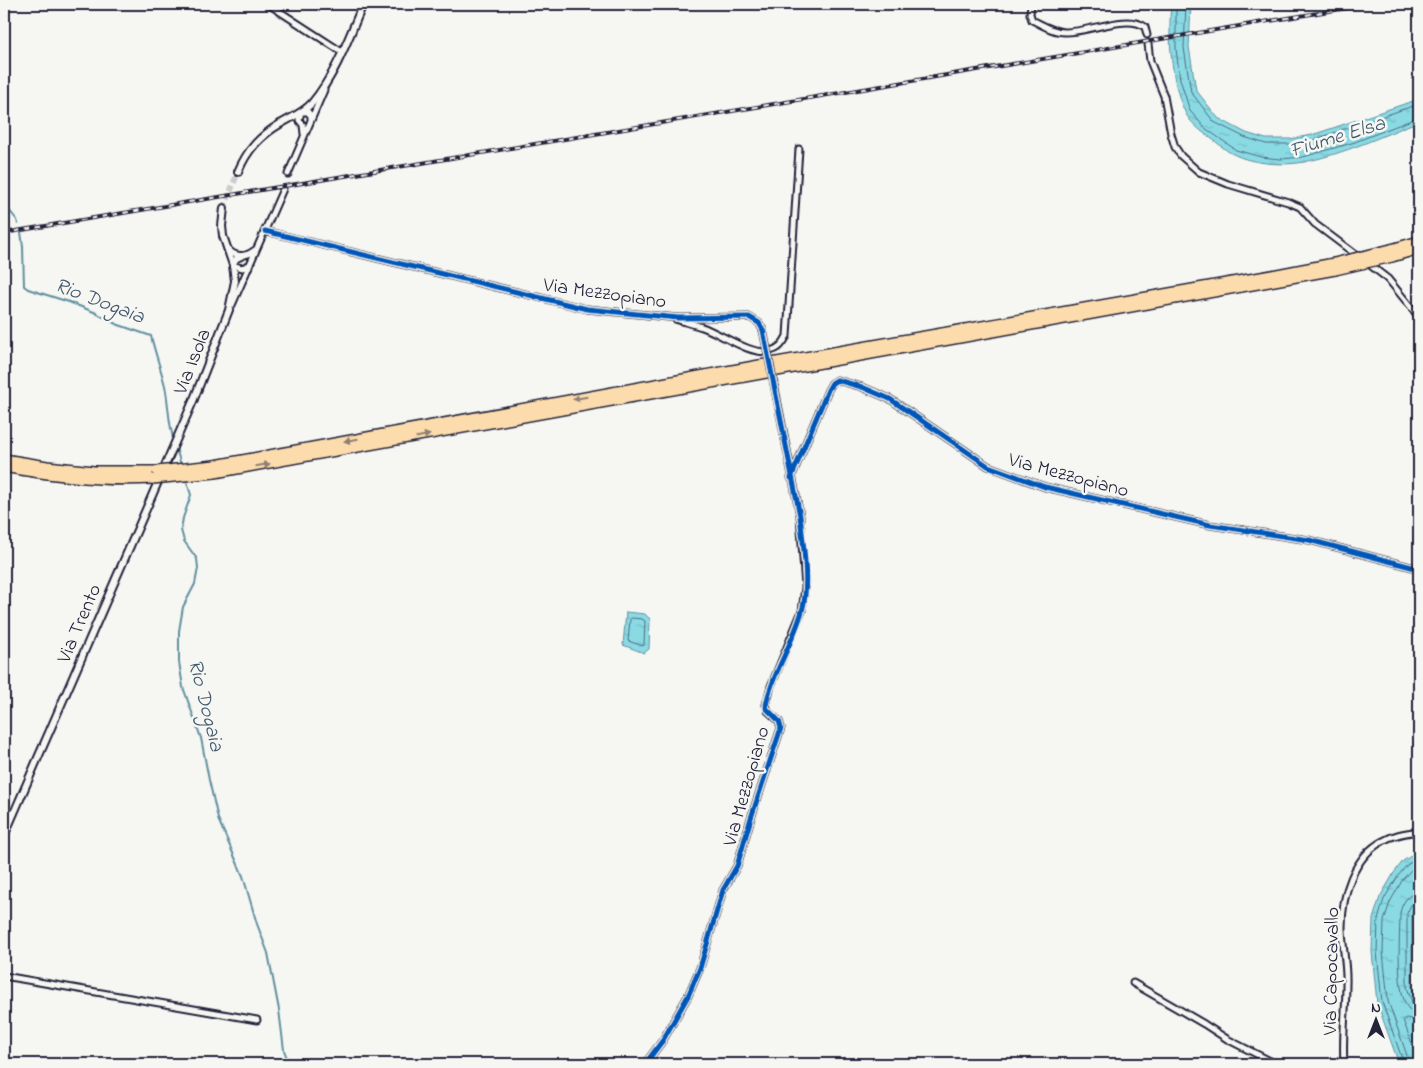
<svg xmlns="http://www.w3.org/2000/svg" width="1423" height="1068" viewBox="0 0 1423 1068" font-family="'Indie Flower',sans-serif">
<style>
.water{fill:url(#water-ripples);stroke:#6090a0}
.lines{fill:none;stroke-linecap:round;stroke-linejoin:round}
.shore{stroke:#4c6c7f;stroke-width:1}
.stream{stroke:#6090a0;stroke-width:2}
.tertiary-tunnel{stroke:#cccccd;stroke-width:6;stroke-dasharray:6 3;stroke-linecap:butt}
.minor-casing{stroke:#22223b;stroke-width:9}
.tertiary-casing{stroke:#22223b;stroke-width:10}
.trunk-casing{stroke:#22223b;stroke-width:12}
.minor{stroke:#f6f6f2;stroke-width:5}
.tertiary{stroke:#f6f6f2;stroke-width:6}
.trunk{stroke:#fcdcac;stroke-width:9}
.rail-casing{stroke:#22223b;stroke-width:4}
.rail{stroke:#f6f6f2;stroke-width:2;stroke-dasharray:5.5;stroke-linecap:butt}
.minor-bridge-casing{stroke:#22223b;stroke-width:9;stroke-linecap:butt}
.trunk-bridge-casing{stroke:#22223b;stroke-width:12;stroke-linecap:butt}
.minor-bridge{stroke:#f6f6f2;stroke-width:5}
.trunk-bridge{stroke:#fcdcac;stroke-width:9}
.cycleway-casing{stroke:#f6f6f2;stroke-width:8}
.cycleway{stroke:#0057b8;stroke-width:5}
.oneway{fill:#8f7f74}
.labels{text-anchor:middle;stroke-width:5;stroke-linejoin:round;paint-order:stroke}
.street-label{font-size:20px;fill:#22223b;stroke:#f6f6f2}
.water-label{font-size:21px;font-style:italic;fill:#41596e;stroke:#f6f6f2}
</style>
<defs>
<pattern id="water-ripples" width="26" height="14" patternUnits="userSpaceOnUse" patternTransform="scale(1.25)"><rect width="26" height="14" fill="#8adae4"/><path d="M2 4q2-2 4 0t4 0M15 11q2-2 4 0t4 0" fill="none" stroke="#77bbc4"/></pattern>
</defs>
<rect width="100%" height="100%" fill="#f6f6f2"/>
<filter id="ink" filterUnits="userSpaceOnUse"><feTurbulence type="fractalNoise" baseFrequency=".02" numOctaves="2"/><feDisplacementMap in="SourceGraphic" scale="10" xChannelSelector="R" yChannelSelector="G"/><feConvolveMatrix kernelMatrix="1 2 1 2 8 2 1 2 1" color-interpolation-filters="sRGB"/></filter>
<g filter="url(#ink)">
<!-- water -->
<path class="water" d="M1171,4H1191L1189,47L1196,90L1218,118L1246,133L1266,139H1290L1312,135L1419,99V121C1382,136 1344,154 1304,162C1284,166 1252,164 1233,154C1226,151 1219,144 1212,139C1202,132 1190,123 1185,112C1171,83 1168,36 1171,4Z
M626,612L645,614L650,619L649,649L644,653L623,645Z
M1419,851V900L1412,913V987L1419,1008V1064H1399L1377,1003L1372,952L1373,919L1380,897L1394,873L1403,861Z"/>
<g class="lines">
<!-- shore -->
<path class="shore" d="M1176,4V49L1180,79L1190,111L1205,128L1236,150L1261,157L1280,159L1303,157L1355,142L1419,117
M1186,4L1184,48L1191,92L1214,122L1244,137L1266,144H1292L1313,140L1419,104
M632,618L642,619L645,621L644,644L643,646L628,641L630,620Z
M1419,892C1408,893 1402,903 1400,913C1400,935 1395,995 1409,1009C1412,1013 1415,1013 1419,1014
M1419,899L1413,901L1407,913V987L1413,1005L1419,1007
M1404,1064L1382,1002L1377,952L1378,920L1384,899L1398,876L1407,865L1419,857
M1410,1064L1388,1001L1383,952L1384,921L1390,902L1403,879L1411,870L1419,864
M1417,1064V1057L1403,1020L1406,1018L1419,1021"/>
<!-- stream -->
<path class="stream" d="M4,191L9,210L17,220L18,224
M21,232L23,247L24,286L28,289L69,302L94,312L116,324L151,336C155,353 161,369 165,386C169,405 168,423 174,441
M176,448L181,465
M186,479L191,495L183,518L181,530L184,541L197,559L198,568L195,584L183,607L179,631V662L183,687L201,738L209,780L218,819L243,876L257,924L268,953L279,1010L284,1050L289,1064"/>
<!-- tertiary-tunnel -->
<path class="tertiary-tunnel" d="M224,208L238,172"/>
<!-- minor casing -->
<g class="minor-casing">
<path id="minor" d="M268,4L342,52
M1031,4L1030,14L1032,20C1042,25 1053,32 1065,32C1087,33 1128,13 1145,27L1147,35
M1148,44L1150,61L1164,96L1171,134L1175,147L1181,156L1199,172L1228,184L1288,202L1300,207L1315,224L1359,257
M304,134L303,125L299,120L301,112H308L311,116V120
M288,174L324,90
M265,231L587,309L678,318L749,317L759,323L763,330
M227,248C235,258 246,257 255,250
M242,256L236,259L233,265L242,268L249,265
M1366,262L1388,279L1419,317
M232,305L283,189
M675,319C684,322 693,324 702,327C720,333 751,356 770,351C779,349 783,344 787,336L799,149
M791,478L828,390L832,383L837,380L862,387L890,399L988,466L1045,487L1210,525L1309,540L1419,569
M4,976L257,1020
M1133,983L1204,1024L1227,1039L1276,1064
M645,1064L663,1040L688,996L700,968L723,890L737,866L751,818L781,728L779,721L768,711L766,705L771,686L802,611L805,587L800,516L777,399
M1344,1064C1342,1037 1346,1011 1346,984C1347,965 1342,946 1342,927C1342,895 1353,857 1383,841C1394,834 1407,833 1419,831"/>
</g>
<!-- tertiary casing -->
<g class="tertiary-casing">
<path id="tertiary" d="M238,172C247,150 260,136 280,124C291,118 304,112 312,103C336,74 349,37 363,4
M4,836L194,399L229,310L235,281L233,265L223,236L222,226L224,208"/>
</g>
<!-- trunk casing -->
<g class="trunk-casing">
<path id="trunk" d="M1391,249L1419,241
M1392,257L1419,249
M4,459L47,466L94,471H157
M215,465L754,366L1272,275L1334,263
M4,467C53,476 103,482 153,479
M215,473L1335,270"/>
</g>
<!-- minor -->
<use href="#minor" class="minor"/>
<!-- tertiary -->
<use href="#tertiary" class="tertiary"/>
<!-- trunk -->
<use href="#trunk" class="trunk"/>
<!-- rail casing -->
<g class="rail-casing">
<path id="rail" d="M4,233L1371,4"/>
</g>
<!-- rail -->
<use href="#rail" class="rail"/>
<!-- minor-bridge casing -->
<g class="minor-bridge-casing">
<path id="minor-bridge" d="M763,330L777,399"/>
</g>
<!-- trunk-bridge casing -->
<g class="trunk-bridge-casing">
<path id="trunk-bridge" d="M1334,263L1391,249
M1335,270L1392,257
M157,471L215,465
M153,479L215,473"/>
</g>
<!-- minor-bridge -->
<use href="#minor-bridge" class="minor-bridge"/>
<!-- trunk-bridge -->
<use href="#trunk-bridge" class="trunk-bridge"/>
<!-- cycleway casing -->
<g class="cycleway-casing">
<path id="cycleway" d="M265,231L587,309L678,318L749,317L759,323L763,330L800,516C803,542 810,585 802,611C796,633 783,657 774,679C771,688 766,698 766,708L779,721L781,728L751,818L737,866L723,890L700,968L688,996L663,1040L645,1064
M791,478L828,390L832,383L837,380L862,387L890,399L988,466L1045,487L1210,525L1309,540L1419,569"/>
</g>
<!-- cycleway -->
<use href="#cycleway" class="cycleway"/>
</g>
<!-- one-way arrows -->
<defs><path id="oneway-solid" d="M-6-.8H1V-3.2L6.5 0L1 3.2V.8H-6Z" transform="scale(1.25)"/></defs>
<g class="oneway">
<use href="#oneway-solid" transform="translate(580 398) rotate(170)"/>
<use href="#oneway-solid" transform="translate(423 436) rotate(-11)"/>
<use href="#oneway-solid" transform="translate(351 440) rotate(170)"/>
<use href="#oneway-solid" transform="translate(263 465) rotate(-9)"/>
</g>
</g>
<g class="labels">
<!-- street labels -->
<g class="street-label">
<text transform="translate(605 292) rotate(8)" y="7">Via Mezzopiano</text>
<text transform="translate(191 361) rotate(-68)" y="7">Via Isola</text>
<text transform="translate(1069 474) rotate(15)" y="7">Via Mezzopiano</text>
<text transform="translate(78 623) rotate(-67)" y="7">Via Trento</text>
<text transform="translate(745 786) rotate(-74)" y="7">Via Mezzopiano</text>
<text transform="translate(1330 971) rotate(-89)" y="7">Via Capocavallo</text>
</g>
<!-- water labels -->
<g class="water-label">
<text transform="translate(1337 136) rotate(-17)" y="7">Fiume Elsa</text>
<text transform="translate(100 300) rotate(21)" y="7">Rio Dogaia</text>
<text transform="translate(207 705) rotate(76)" y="7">Rio Dogaia</text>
</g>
</g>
<!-- margin -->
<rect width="1423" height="1068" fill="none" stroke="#f6f6f2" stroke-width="20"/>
<rect x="10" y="10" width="1403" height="1048" fill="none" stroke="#22223b" stroke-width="2" filter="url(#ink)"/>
<!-- north arrow -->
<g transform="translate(1376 1020)" stroke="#f6f6f2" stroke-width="4" paint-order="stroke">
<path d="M0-4L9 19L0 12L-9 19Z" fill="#22223b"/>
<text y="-8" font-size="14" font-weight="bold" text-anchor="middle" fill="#22223b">N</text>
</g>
</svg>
